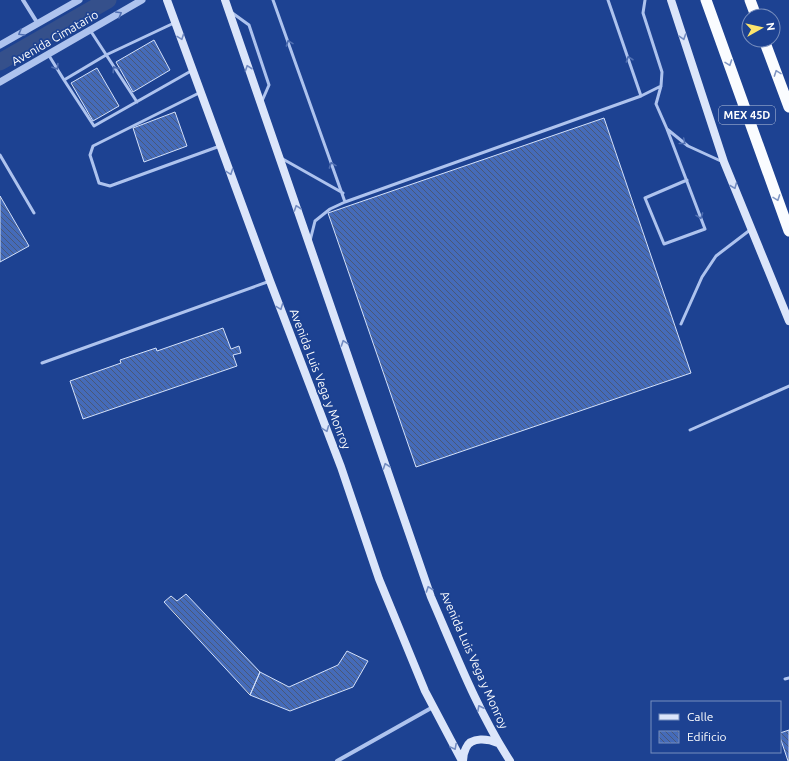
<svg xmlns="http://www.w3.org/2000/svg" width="789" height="761" viewBox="0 0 789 761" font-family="Ubuntu,sans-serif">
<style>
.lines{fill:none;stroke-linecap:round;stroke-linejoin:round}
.canal{stroke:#35508b;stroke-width:17}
.building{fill:url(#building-back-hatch);stroke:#d4e1fa}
.service{stroke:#aec3ee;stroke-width:3}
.minor{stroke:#aec3ee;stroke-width:4}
.tertiary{stroke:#aec3ee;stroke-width:7}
.secondary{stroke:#dbe5fa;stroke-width:8}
.trunk{stroke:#fafcff;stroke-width:11}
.oneway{stroke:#506fb2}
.oneway2{stroke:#728bc1}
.oneway3{stroke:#8096c3}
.labels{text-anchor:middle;stroke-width:3.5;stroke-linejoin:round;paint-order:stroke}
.shield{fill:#1d4292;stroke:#bbc6de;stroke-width:1}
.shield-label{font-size:11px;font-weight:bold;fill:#fff}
.street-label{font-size:12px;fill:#fff;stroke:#1d4292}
</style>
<defs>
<pattern id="building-back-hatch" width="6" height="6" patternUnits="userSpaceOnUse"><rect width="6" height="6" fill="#456bb9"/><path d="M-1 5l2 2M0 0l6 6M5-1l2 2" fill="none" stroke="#495878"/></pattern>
</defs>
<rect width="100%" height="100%" fill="#1d4292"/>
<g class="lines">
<!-- canal -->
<path class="canal" d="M0,62L108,0"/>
</g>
<!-- building -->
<path class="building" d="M154,40L170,70L133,92L116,62Z
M97,68L119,106L93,121L71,83Z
M175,112L187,146L144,162L133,128Z
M604,118L691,373L416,467L328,213Z
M0,196L29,246L0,262Z
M223,328L231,349L239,346L241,353L233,355L237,366L83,419L70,381L121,363L120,360L156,348L157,351Z
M186,594L260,672L250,695L164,602L171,596L177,601Z
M347,651L368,661L353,687L290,711L250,695L260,672L289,687L338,665Z
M789,730V761H788L780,737V733Z"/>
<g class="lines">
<!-- service -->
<path class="service" d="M273,0L345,202
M608,0L641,96
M645,0L643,13L662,72L661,86L656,104L667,129L688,146L723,162
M231,12L249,25L269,85L262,101
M174,23L106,55L64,80L94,126L191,71
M90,30L137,102
M48,54L64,80
M199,93L93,146L90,155L99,183L110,186L220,146
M667,129L705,229L664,244L645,198L687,180
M0,155L34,213
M281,158L343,193
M310,241L315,221L330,209L345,202L641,96L661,86
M681,324L702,277L716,256L750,230
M42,363L270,281
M690,430L789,386
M785,679L789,678"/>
<!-- minor -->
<path class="minor" d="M23,0L38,24
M337,761L433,707"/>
<!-- tertiary -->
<path class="tertiary" d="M0,45L79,0
M0,82L142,0"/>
<!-- secondary -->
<path class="secondary" d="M167,0L270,281L341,467L379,579L425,691L462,761
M225,0L431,597C455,652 477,710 510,761
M671,0L724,162L789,321
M463,761C463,757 464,752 466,748C471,736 489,739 498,743"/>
<!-- trunk -->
<path class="trunk" d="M706,0L789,231
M750,0L756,16
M764,40L789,107"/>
</g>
<!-- one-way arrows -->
<defs><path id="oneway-chevron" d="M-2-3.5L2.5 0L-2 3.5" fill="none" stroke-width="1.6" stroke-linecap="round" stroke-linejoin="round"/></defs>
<g class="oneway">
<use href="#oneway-chevron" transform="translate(119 14) rotate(-30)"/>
<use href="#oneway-chevron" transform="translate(21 33) rotate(150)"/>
<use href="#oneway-chevron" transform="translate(289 43) rotate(-110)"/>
<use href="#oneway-chevron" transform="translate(629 59) rotate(-109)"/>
<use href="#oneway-chevron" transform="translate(56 67) rotate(58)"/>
<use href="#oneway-chevron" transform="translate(115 69) rotate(-123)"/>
<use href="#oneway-chevron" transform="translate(683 142) rotate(39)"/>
<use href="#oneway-chevron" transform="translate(332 165) rotate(-110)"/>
<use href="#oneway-chevron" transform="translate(700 216) rotate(70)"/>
</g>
<g class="oneway2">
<use href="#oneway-chevron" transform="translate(181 37) rotate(70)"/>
<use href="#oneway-chevron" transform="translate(683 37) rotate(72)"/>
<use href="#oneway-chevron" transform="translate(248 68) rotate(-109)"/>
<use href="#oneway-chevron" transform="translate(230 172) rotate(70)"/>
<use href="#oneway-chevron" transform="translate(734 186) rotate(68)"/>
<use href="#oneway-chevron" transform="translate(297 208) rotate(-109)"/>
<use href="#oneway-chevron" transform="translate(280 307) rotate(69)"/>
<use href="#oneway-chevron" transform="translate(344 343) rotate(-109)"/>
<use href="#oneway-chevron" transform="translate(326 429) rotate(69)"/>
<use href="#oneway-chevron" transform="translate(386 466) rotate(-109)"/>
<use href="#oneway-chevron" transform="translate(429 589) rotate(-109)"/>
<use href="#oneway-chevron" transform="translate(480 708) rotate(-117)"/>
<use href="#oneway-chevron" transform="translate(454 747) rotate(62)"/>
</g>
<g class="oneway3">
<use href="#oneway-chevron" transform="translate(729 63) rotate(70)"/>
<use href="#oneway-chevron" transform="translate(777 73) rotate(-110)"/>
<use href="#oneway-chevron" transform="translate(777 198) rotate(70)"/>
</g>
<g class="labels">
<!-- shield labels -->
<rect class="shield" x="719" y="106" width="56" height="18" rx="3"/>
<g class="shield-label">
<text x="747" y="119">MEX 45D</text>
</g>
<!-- street labels -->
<g class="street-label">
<text transform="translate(55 38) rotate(-30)" y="4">Avenida Cimatario</text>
<text transform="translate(320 379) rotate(69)" y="4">Avenida Luis Vega y Monroy</text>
<text transform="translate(474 660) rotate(66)" y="4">Avenida Luis Vega y Monroy</text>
</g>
</g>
<!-- legend -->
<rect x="651" y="701" width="130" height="52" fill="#1d4292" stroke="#778ebe"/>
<rect x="659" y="714" width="20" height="6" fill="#dbe5fa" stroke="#778ebe"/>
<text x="687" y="721" font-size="12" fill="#ffffff">Calle</text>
<rect x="659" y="731" width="20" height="12" fill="url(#building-back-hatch)" stroke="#778ebe"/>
<text x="687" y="741" font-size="12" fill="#ffffff">Edificio</text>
<!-- north arrow -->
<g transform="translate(761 28) rotate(82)"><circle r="19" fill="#1d4292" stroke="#778ebe"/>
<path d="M0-3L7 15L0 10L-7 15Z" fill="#fde56d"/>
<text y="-6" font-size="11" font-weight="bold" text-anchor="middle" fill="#ffffff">N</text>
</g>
</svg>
